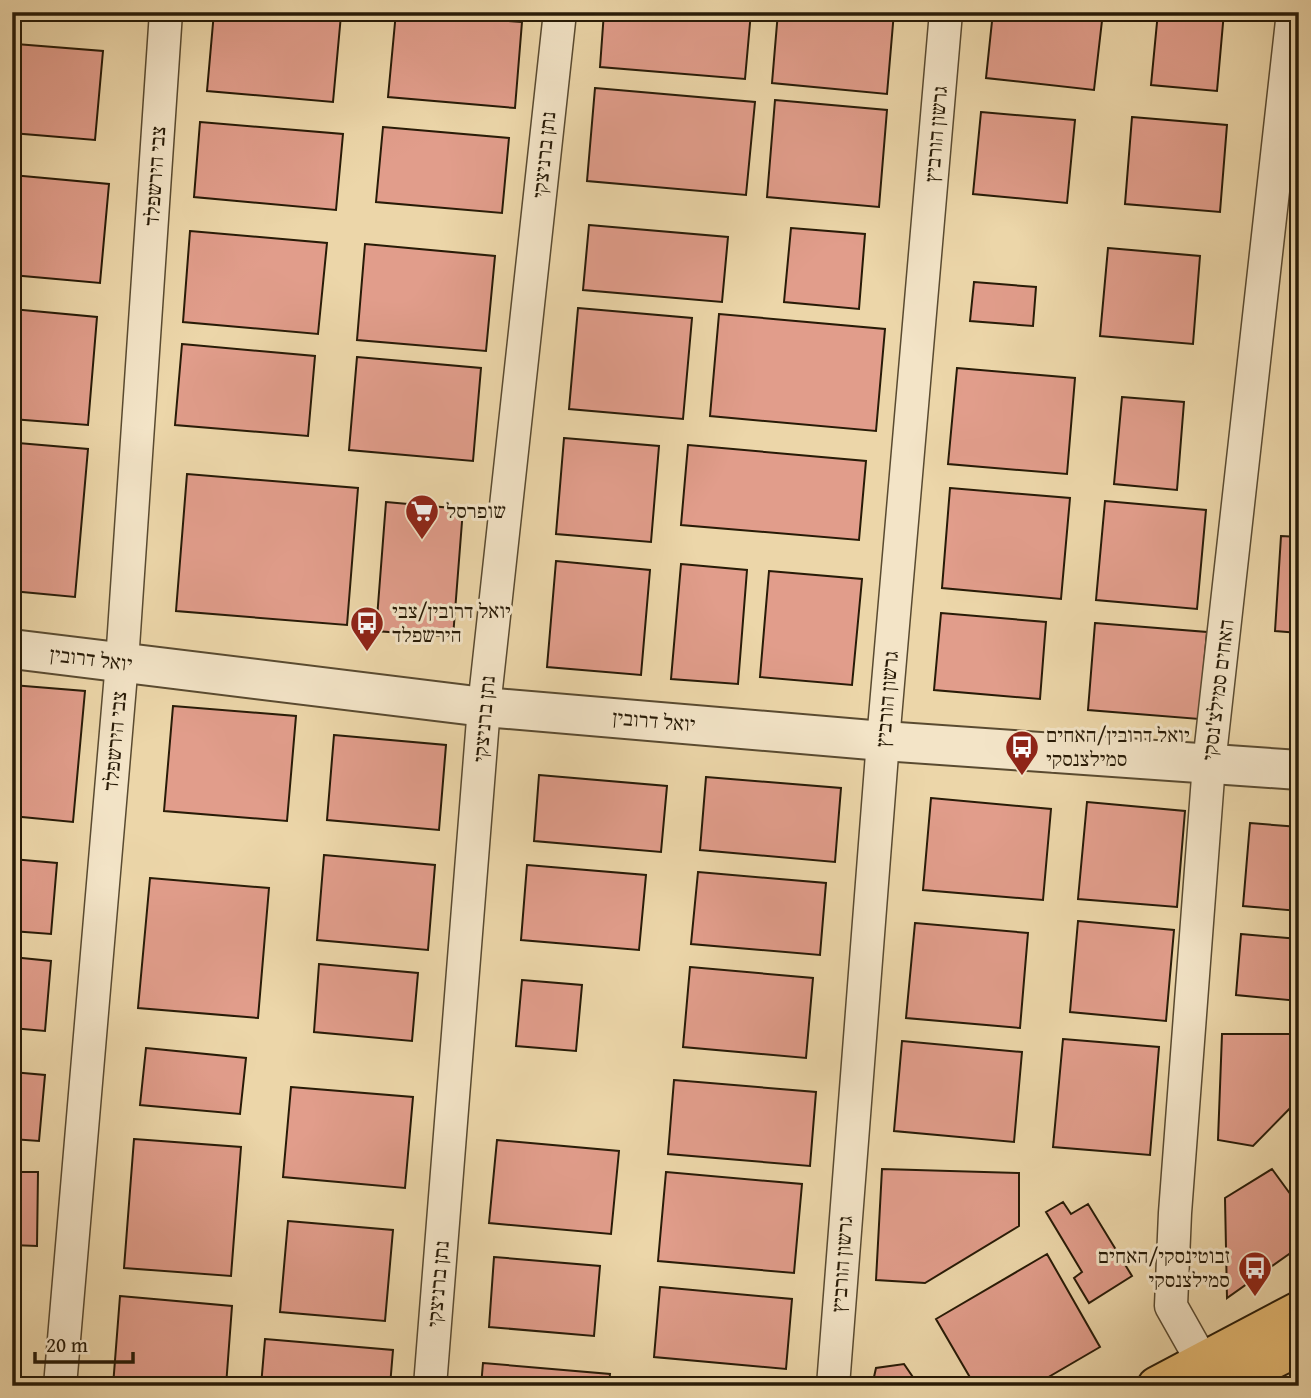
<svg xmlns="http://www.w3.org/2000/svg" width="1311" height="1398" viewBox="0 0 1311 1398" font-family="'Gentium Book Plus','Frank Ruhl Libre',serif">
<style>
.building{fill:#e19d8b;stroke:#281b07;stroke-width:2}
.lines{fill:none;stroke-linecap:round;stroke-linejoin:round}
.minor-casing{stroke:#594a30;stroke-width:35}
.tertiary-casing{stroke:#594a30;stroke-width:42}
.primary-casing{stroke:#281b07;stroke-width:42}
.minor{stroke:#f3e4c7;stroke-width:32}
.tertiary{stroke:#f3e4c7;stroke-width:38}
.primary{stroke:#e6bb74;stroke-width:38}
.labels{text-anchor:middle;stroke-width:6;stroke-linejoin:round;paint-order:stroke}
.street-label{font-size:21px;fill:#281b07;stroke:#f3e4c7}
.poi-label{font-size:21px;fill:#281b07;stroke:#f3e4c7;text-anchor:start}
</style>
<rect width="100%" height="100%" fill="#ecd6a9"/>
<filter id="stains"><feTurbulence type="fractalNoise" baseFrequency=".00286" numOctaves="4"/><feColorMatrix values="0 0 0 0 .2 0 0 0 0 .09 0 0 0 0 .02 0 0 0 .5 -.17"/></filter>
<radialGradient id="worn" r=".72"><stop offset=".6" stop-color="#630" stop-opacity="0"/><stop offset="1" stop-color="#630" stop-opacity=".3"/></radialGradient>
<!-- building -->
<path class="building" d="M24,12H112L111,20Z
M214,12H309L341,15L333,102L207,91Z
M396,12L522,22L515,108L388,97Z
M604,12H751L745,79L600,67Z
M778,12H894L887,94L772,83Z
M993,12H1103L1094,90L986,78Z
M1158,12H1224L1217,91L1151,85Z
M16,44L103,51L95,140L12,133V92Z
M595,88L755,102L746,195L587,181Z
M775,100L887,110L879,207L767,197Z
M981,112L1075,120L1067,203L973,194Z
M1132,117L1227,125L1220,212L1125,204Z
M200,122L343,134L336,210L194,197Z
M383,127L509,138L502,213L376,202Z
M12,175L109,184L100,283L12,275Z
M589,225L728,237L722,302L583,290Z
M791,228L865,234L859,309L784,302Z
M190,231L327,243L318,334L183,322Z
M365,244L495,256L486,351L357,340Z
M1108,248L1200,256L1193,344L1100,336Z
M974,282L1036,287L1033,326L970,321Z
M578,308L692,318L683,419L569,409Z
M12,309L97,317L88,425L12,419Z
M719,314L885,329L876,431L710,416Z
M182,344L315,356L308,436L175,425Z
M357,357L481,368L473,461L349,450Z
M957,368L1075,378L1067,474L948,464Z
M1122,397L1184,402L1177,490L1114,484Z
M1299,434V507L1292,506Z
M564,438L659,446L651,542L556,534Z
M18,443L88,449L75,597L12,591V517Z
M688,445L866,461L859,540L681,525Z
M187,474L358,488L347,625L176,611Z
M950,488L1070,498L1061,599L942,588Z
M1105,501L1206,510L1197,609L1096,600Z
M386,502L463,509L453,637L376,631Z
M1281,536L1299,537V633L1275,631Z
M556,561L650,570L641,675L547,667Z
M681,564L747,570L738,684L671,679Z
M769,571L862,579L852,685L760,677Z
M941,613L1046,622L1040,699L934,690Z
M1095,623L1207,632L1199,719L1088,710Z
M12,685L85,691L73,822L12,816Z
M173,706L296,716L287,821L164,811Z
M334,735L446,745L439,830L327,820Z
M539,775L667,786L661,852L534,841Z
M706,777L841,788L835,862L700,850Z
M931,798L1051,809L1043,900L923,890Z
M1087,802L1185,811L1177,907L1078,899Z
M1250,823L1299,827V911L1243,906Z
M324,855L435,865L428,950L317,940Z
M12,859L57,863L51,934L12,931Z
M527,865L646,875L639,950L521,940Z
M698,872L826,883L820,955L691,944Z
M150,878L269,888L258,1018L138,1008Z
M1078,921L1174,930L1166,1021L1070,1012Z
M915,923L1028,933L1020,1028L906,1018Z
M1241,934L1299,939V1001L1236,995Z
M12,957L51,961L45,1031L12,1028Z
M319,964L418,973L412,1041L314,1032Z
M690,967L813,978L806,1058L683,1047Z
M522,980L582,985L576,1051L516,1046Z
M1222,1034H1299V1099L1253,1146L1218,1140Z
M1063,1039L1159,1047L1150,1155L1053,1147Z
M902,1041L1022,1052L1014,1142L894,1131Z
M146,1048L246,1058L240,1114L140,1105Z
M12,1072L45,1075L39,1141L12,1139Z
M674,1080L816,1092L810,1166L668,1154Z
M291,1087L413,1097L405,1188L283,1177Z
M134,1139L241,1147L231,1276L124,1268Z
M497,1140L619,1151L611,1234L489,1223Z
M882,1169L1019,1173V1226L925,1283L876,1280Z
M1272,1169L1299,1206V1247L1227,1298L1225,1198Z
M12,1172H38L37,1246L12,1245Z
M666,1172L802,1184L794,1273L658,1261Z
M1063,1202L1071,1214L1088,1204L1132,1276L1089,1303L1074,1278L1082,1272L1046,1212Z
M288,1221L393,1230L385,1321L280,1312Z
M1047,1254L1100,1347L1033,1386H975L936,1319Z
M494,1257L600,1266L594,1336L489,1327Z
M660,1287L792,1299L786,1369L654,1357Z
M120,1296L232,1306L226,1386H113Z
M265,1339L393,1350L390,1386H261Z
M483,1363L610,1374L609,1386H481Z
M904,1364L919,1386H872L876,1368Z
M651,1379L732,1386H650Z"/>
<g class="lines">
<!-- minor casing -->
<g class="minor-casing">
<path id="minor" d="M1202,1361L1171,1306L1175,1213L1209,764L1293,12
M60,1386L122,662L166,12
M430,1386L484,707L560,12
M833,1386L883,741L946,12"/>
</g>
<!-- tertiary casing -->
<g class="tertiary-casing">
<path id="tertiary" d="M12,649L484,707L883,741L1299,770"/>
</g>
<!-- primary casing -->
<g class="primary-casing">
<path id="primary" d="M1157,1386L1299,1311
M1219,1386L1299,1346"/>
</g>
<!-- minor -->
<use href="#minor" class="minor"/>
<!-- tertiary -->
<use href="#tertiary" class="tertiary"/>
<!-- primary -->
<use href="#primary" class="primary"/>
</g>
<!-- icons -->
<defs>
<g id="supermarket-pin" transform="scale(1.75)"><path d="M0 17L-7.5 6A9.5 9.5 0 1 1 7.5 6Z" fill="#8f2418" stroke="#f3e4c7"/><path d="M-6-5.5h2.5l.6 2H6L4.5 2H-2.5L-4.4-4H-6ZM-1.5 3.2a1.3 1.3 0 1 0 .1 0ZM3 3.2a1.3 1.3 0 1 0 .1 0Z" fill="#fff"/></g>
<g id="bus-pin" transform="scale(1.75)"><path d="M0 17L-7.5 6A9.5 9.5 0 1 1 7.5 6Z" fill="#8f2418" stroke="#f3e4c7"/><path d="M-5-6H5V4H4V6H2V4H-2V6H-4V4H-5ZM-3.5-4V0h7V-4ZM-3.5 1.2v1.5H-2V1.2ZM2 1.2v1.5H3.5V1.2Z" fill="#fff"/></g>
</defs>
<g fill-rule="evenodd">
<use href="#supermarket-pin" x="422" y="511"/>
<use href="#bus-pin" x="367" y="623"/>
<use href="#bus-pin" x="1022" y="747"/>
<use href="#bus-pin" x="1255" y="1268"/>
</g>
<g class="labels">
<!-- street labels -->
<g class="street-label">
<text transform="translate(936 134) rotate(-85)" y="7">גרשון הורביץ</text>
<text transform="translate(544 155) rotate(-84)" y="7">נתן ברניצקי</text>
<text transform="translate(155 176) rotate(-86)" y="7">צבי הירשפלד</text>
<text transform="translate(91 659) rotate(7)" y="7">יואל דרובין</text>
<text transform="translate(1218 690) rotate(-83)" y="7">האחים סמילצ'נסקי</text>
<text transform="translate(887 699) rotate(-85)" y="7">גרשון הורביץ</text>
<text transform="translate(484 719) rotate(-85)" y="7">נתן ברניצקי</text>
<text transform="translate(654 721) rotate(5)" y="7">יואל דרובין</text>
<text transform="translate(115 741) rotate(-85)" y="7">צבי הירשפלד</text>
<text transform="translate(842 1264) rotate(-86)" y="7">גרשון הורביץ</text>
<text transform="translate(438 1284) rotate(-85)" y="7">נתן ברניצקי</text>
</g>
<!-- poi labels -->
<g class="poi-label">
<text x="446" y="518">שופרסל</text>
<text x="392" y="618">יואל דרובין/צבי<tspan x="392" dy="24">הירשפלד</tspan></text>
<text x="1046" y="742">יואל דרובין/האחים<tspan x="1046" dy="24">סמילצנסקי</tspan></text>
<text x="1230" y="1263" text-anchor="end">זבוטינסקי/האחים<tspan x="1230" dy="24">סמילצנסקי</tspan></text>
</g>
</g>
<!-- margin -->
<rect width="1311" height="1398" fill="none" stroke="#ecd6a9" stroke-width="42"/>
<rect x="14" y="14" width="1283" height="1370" fill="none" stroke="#281b07" stroke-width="3.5"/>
<rect x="21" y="21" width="1269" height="1356" fill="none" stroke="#281b07" stroke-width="2"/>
<!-- scale -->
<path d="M35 1352v10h98v-10" fill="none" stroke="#281b07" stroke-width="3.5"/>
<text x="46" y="1352" font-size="21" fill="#281b07" stroke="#f3e4c7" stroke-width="5" paint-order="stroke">20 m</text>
<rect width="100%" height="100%" filter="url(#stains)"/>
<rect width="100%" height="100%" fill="url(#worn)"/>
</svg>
